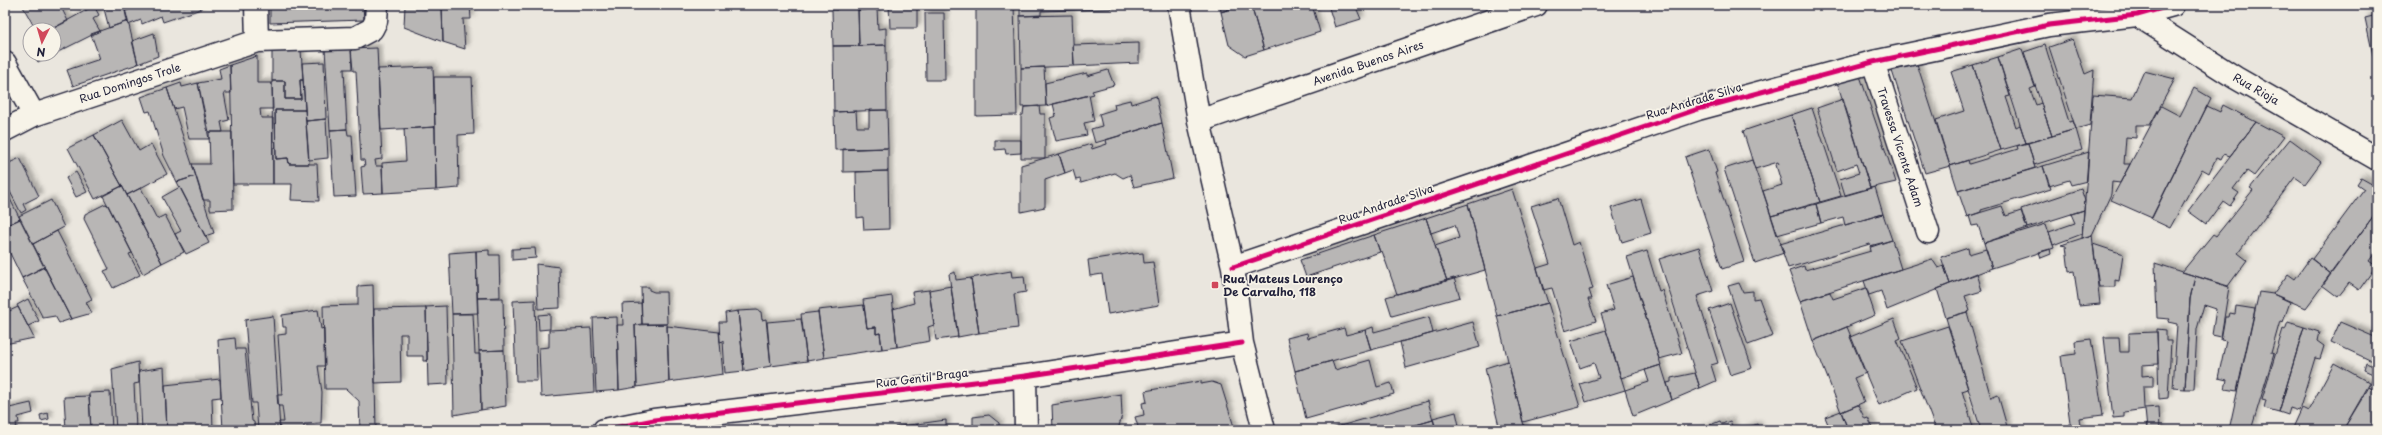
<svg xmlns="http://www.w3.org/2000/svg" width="2382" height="435" viewBox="0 0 2382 435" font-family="'Playpen Sans',sans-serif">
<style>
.building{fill:#b8b6b5;stroke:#22223b;filter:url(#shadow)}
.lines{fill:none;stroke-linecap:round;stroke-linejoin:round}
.street-casing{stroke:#22223b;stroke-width:25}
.street{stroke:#f7f3e8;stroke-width:22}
.cycleway-casing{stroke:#f7f3e8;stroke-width:8}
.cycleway{stroke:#d6006c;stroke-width:5}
.poi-dot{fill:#d1495b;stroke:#f7f3e8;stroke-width:1.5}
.labels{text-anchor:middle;stroke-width:3.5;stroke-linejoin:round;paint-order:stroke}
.street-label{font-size:11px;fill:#22223b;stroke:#f7f3e8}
.poi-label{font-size:11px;font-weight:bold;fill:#22223b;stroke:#f7f3e8;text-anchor:start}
</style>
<defs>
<filter id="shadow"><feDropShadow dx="3.5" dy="-3.5" stdDeviation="2" flood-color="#0004"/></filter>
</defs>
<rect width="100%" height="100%" fill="#eae6de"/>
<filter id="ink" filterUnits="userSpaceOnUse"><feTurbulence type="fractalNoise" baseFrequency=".025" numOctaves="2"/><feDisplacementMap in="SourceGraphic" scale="8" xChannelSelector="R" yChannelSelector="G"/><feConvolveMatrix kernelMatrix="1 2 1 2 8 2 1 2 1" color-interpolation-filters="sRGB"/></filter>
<g filter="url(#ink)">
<!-- building -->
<path class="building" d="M22,5H64L61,7L68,21L50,30H36Z
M103,5H124L128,21L109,28Z
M124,5H141L125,11Z
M141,5H200L201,9L163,22L161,16L142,24L141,20L128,25L125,11Z
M270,5H363L364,20L270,23Z
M405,5H442L443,42L404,27Z
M442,5H470L471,19H463L465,49L443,42Z
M837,5H858L859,46H833L832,10H837Z
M858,5H877V9L858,10Z
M889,5H917V28H890Z
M976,5H1014L1017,115L976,116Z
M1020,5H1111V9L1041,11V15L1020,16Z
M1220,5H1242L1221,12Z
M1242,5H1251L1264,50L1245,56L1229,45L1221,12Z
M1251,5H1312L1320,32L1264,50Z
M1328,5H1355L1361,19L1335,27Z
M94,6L99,15L93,19L100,31L54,54V30H50Z
M877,9L878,29L886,28V45L859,46L858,10Z
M925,13H944L945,80H926Z
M1072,15L1074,66L1021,68L1020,16Z
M2377,15V74L2365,18Z
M128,21L138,64L73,86L67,70L100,59L91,34Z
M154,33L158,56L138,64L132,41Z
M2073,39L2085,74L2094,70L2090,125L2076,129L2049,47Z
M1139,43V63L1074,66L1073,45Z
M886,45L887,110L834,112L833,46Z
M2045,45L2069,122L2073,121L2076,129L2052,136L2024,52Z
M377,48L382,159L375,160L376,166H382L383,193L363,194L361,167L365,166L364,160H361L356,71H353L351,49Z
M325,49H351L352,69H344L347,129L330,130Z
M2022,49L2035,87L2030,89L2036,105L2041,103L2052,136L2026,143L1998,57Z
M301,50L303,80H300L301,99H285V81H272V51Z
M33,54H53L38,62Z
M257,56V83H272L273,109H260L261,118H273V184H233L230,65Z
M1998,57L2010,96L2006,97L2016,127L2020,125L2026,143L2001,150L1973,65Z
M324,62L326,119L306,121L302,63Z
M1917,64L1950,166L1925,173L1892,71Z
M230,65L231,93H224L229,120L221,122L223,132H209L198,83L221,79L219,69Z
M1973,65L2001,150L1950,166L1936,120L1964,111L1951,72Z
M433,67L435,127L381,130L378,69Z
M1044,67L1046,106L1021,107V68Z
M1108,70L1114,85L1092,91L1094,94L1046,106L1045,83L1087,73V76Z
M2144,71L2175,79L2150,125H2136V138L2126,137L2124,164H2130L2120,183L2112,182L2111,194L2092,235L2082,238L2093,95L2132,98Z
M1860,76L1896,182L1870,188L1837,82Z
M434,77H472L474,134L458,135L459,188L436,190Z
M300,80H303L305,110H275L276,159L288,158L289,164H317L319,201L291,200L292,184H273L272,81H285V99H301Z
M181,83L182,87L198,83L209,139H189L182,107L174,109L167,88Z
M167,88L196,176L177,182L164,156L150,111L146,112L141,97Z
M2194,88L2211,98L2152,218L2111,200L2161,106L2180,116Z
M1089,95L1094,121L1084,123L1087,135L1056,141L1050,118L1056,116L1053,104Z
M1156,96L1162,123L1095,143L1091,129L1102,126L1099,114L1115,109L1114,104L1130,100L1131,104Z
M1843,99L1870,188L1845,195L1840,179L1859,173L1856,164L1837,171L1817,108Z
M2223,105L2256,122L2230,156L2224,154L2221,160L2216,158L2209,173L2202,169L2170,228L2151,219L2207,106L2220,112Z
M1039,106L1040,114H1045V158H1021V115H1023L1024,107Z
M1812,108L1841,196L1820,202L1791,115Z
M275,110H305L309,164H289L288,158L276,159Z
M869,110H887L888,148L835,150L834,112L856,111L857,127H869Z
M1791,115L1820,202L1771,216L1763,191L1782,185L1776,165L1779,164L1778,162L1755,169L1743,131Z
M326,119L328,158L309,160L306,121Z
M122,120L139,151L151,144L167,174L127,195L94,135Z
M2256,122L2284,137L2254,176L2247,171L2233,189L2239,193L2230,206L2223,201L2206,224L2188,211Z
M1162,123L1173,178L1134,187L1130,175L1123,178L1115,173L1081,183L1080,179L1076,180L1073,170L1065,173L1059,154L1091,144L1092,149L1107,144L1106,140Z
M435,127L436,190L383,193L382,163L406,161L404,129Z
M347,129L348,135H352L356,196L334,197L330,130Z
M2076,129L2082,150L2034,165L2028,143Z
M209,132H232L233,209L210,210V200H203L192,164H210Z
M94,135L122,186L95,199L68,148Z
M2290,139L2321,162L2305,184L2295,177L2238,253L2247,260L2228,286L2182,272L2213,234L2216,236L2253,190L2250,188Z
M995,140H1021V153L1006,154L1005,149L995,150Z
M2028,143L2035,168L1958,191L1950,166L1968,160L1969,164L2018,149L2017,146Z
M888,148V171L843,172V149Z
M1709,149L1717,172L1715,173L1744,262L1722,269L1685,157Z
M2089,152L2087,181L2071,185L2069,180L2049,186L2043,166Z
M1059,154L1065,173L1045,180V207L1021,212V165Z
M20,158L39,196L23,204L26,210L21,213L5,182V161L7,164Z
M1752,160L1784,253L1755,263L1724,169Z
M2043,166L2051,189L1981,210V212L1967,217L1958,191Z
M888,171L889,229L864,230L863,217L857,218L856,172Z
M76,172L87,192L76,197L66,178Z
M196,176L214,233L205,236L177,182Z
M2361,178L2377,187V211L2331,274L2312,259L2364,189L2357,184Z
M122,186L162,263L143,274L103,196Z
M180,187L209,243L186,254L175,234L181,231L162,197Z
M1875,187L1883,214L1845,225L1843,217L1821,223L1816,204Z
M141,188L157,219L165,215L184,252L162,263L127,195Z
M5,189L20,219L5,226Z
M1512,189L1548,303L1497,316L1468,204Z
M2081,189L2085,201L2084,210L2027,228L2021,209Z
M1558,198L1572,245L1579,242L1593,289L1589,290L1592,299H1588L1596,321L1565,331L1552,288L1543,290L1537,268L1550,264L1531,206Z
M1641,199L1651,233L1622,242L1611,208Z
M51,200L64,227L33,244L19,216Z
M105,204L108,205L132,253L129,254L140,275L113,288L104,271L109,269L84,219L85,214Z
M1468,204L1485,270L1447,281L1435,246L1459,238L1455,225L1431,233L1426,218Z
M1816,204L1821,223L1777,235L1771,216Z
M2002,206L2006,216L2021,211L2027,228L1984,243L1978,225L1972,226L1969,216Z
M2084,210L2082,234L2053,245L2049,232L2075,223L2071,214Z
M2377,211V250L2369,261L2376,266L2359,290L2349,283L2338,297L2322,285Z
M1883,214L1892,240L1871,247L1870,244L1788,268L1780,244Z
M1426,218L1447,281L1397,294L1382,251L1380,252L1374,235Z
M20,219L44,267L22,278L5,243V226Z
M2046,224L2054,248L1992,268L1984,243Z
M57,231L92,299L86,302L92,313L71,319L33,244Z
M1374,235L1380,252L1306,277L1300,260Z
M2092,235L2100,304L2079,306L2074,271L2069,272L2066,246L2061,245Z
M1892,240L1901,269L1800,301L1789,271L1804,266L1805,270L1871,251L1870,246Z
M2093,244L2123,254L2119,281L2115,280V287H2099Z
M1699,247L1713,291L1697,296L1718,363L1711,365L1716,381L1700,388L1659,259Z
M535,248L536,258L512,260V249Z
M1968,248L1969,254L1986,249L1992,268L1950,284L1941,257Z
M2050,249L2051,254L2041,258L2039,252Z
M489,250V255H499L500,297L477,298L476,251Z
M476,251L478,313L452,314L449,253Z
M1647,251L1659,291L1662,290L1682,353L1659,359L1627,257Z
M1133,253V254L1143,253L1144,263L1153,262L1159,305L1108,314L1102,274L1090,276L1088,260Z
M2310,258L2331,274L2306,308L2273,294L2288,274L2295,279Z
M1932,259L1938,268L1944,266L1950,284L1887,310L1881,291L1869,295L1864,281Z
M2155,263L2195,276L2190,299L2185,389L2173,388L2177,324L2168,322L2170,319L2157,318Z
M536,264L559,267L560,308L538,309Z
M44,267L71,319L59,323L55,316L43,318L22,278Z
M1011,271L1012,277L1024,276L1026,292L1014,294L1018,328L979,333L971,278Z
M955,272L956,280L971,278L979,333L958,337L949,274Z
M1977,273L1982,291L1965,296L1970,311L1946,318L1937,289Z
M2195,276L2229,287L2221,337L2212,335L2216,309L2204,305L2197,329L2194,389H2185L2190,299Z
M1633,277L1661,365L1621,378L1601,314L1614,310L1606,285Z
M1454,278L1460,297L1392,316L1386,297Z
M1739,283L1743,292L1753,291V299L1759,298L1773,336L1748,345L1728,286Z
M373,285L376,430H360L359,401L346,389H325L323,306L358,305V286Z
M951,286L958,337L936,340L929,290Z
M641,287H649V290L654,292H666L667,324H642Z
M1866,288L1875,315L1813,341L1800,301L1830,292L1833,299Z
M929,290L934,325L928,327L930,341L897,347L893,309L914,303L912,292Z
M2259,292L2273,294L2290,302L2283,322L2280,321L2271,353L2274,354L2251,430H2229Z
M892,296L897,347L882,349L880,333L876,334V327L867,328L863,300Z
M477,298H503L504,350L479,351Z
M28,299L39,321L28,326L17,305Z
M535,300L537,381H516L513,301Z
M641,303L642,324L635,325L637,387L619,390L617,325H623L622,304Z
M1548,303L1580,407L1523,422L1497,316Z
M1730,303L1752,368L1730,375L1709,310Z
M864,305L867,328L876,327V334L880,333L882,349L824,358L818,310Z
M446,306L448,384L428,385L426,307Z
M2236,306L2255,309L2237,391L2225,389L2227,380L2218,378L2226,341L2221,340L2225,317H2229L2230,313L2235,314Z
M18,307L34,338L5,344V313Z
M426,308L427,361H423V356H407V334H400L401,382L375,383L374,309Z
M318,310L321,329L324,328L325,366H318L322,392L321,423L304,424V430H280L279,422H284L282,406H278L277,395H282L278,335L286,334V327H283L282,315Z
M757,310L761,312L762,320L766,319L771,366L744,371L738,311Z
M738,311L744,371L725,373L723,341L720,342L719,322H726L725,313Z
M818,312L824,358L807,361L801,314Z
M1967,312L1991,398L1998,395L2008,430H1981L1946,318Z
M452,314H473L475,354H480L481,410L454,415Z
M550,314V329L539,330L538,315Z
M273,316L280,430H258L256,403H252L245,320Z
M617,317L619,390L596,392L593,318Z
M1429,317L1433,333L1371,350L1365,330L1373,327L1374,332Z
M801,319L807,361L771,366L767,322Z
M1894,319L1901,338L1897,340L1917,388L1879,405L1850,337Z
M1473,322L1480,347L1406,368L1400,342Z
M2288,322L2304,327L2279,412L2264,408L2266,400L2262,399L2283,329L2285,330Z
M2340,322L2377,338L2375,375L2364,370L2366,363L2373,366L2374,362L2331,342Z
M667,324L669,382L637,387L635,325Z
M667,326L719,332L723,374L669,382Z
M1948,326L1968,389L1962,391L1974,430H1936L1902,341Z
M1847,327L1866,373L1854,378L1864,402L1841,412L1813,341Z
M2304,327L2319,332L2317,341L2324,346L2320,359L2315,358L2299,411L2290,408L2288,415L2279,412Z
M591,328L594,392L541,397L539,348L549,347V330Z
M1344,328L1346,335L1365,330L1371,350L1295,371L1287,338L1307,333L1308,338Z
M2157,329L2166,330V341H2171L2168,398L2159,399Z
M1606,330L1625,390L1586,402L1580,384L1599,378L1594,363L1580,368L1571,341Z
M2157,332L2158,364L2142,365V376L2153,375V387H2143L2144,408L2159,407L2160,430H2147L2145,409L2124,412V417L2113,418L2104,337H2119L2120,352H2129V333Z
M235,338L236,349H245L252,421L254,422L255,430H223L218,340Z
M2091,339L2103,415L2079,418L2081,430H2071L2061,356L2076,354L2075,341Z
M504,350L506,406L481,410L479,351Z
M1370,360L1377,387L1391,383L1394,394L1306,419L1295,371L1332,361L1335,370Z
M1508,361L1523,422L1525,430H1500L1490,390L1485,368Z
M138,362L139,383L134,384L136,430H116L112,369Z
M2334,363L2370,383L2343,430H2292L2302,408L2308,411Z
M1661,365L1672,400L1633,416L1625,390L1649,382L1645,370Z
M164,367L167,430H142L139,371Z
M2377,372V392L2369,387Z
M1695,373L1700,388L1672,400L1667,383L1671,382V378Z
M220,379L221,397L212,398L213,430H167L165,385Z
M1201,381V384L1212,382L1221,385L1235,430H1139L1135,417L1144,415L1142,403L1147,402L1145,391Z
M2369,387L2377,392V430H2343Z
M110,392L112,430H91L89,393Z
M1121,394L1122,415L1118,430H1053L1052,405Z
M89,396L91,430H66L64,397Z
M1428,401L1433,420L1399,430H1333V428Z
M31,403L33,413L18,417L19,423H16L17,427L5,430V409Z
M1858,405L1865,419L1868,418L1874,430H1848L1841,412Z
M1841,411L1848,430H1828L1830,429L1825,417Z
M1456,412L1460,430H1436L1433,418Z
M48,413L49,419L41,421L40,415Z
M989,415L999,423V430H973V417Z
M946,420V430H918L917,424Z
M1433,420L1436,430H1417L1416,425Z
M1720,421L1722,424L1730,421L1734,430H1698Z
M917,424L918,430H895V427Z
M1757,424L1760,430H1743Z"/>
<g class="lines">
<!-- street casing -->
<g class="street-casing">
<path id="street" d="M256,5L257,41
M1179,5L1199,121L1233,267L1242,343L1264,430
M2137,15L2236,78L2377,159
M1873,62L1928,232
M5,63L34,115
M1199,121L1536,5
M5,130L34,115L257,41L355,38L372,29L376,21L377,5
M1233,267L1698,109L1873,62L2049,25L2137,15L2173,5
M1025,376L1026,430
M604,430L654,420L1025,376L1242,343"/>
</g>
<!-- street -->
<use href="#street" class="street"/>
<!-- cycleway casing -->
<g class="cycleway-casing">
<path id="cycleway" d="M1233,267L1698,109L1873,62L2049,25L2137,15L2173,5
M604,430L654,420L1025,376L1242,343"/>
</g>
<!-- cycleway -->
<use href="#cycleway" class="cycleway"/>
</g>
</g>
<!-- markers -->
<rect class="poi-dot" x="1211" y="281" width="8" height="8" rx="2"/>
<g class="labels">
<!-- street labels -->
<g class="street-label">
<text transform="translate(1368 63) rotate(-19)" y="4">Avenida Buenos Aires</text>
<text transform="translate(130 83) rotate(-18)" y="4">Rua Domingos Trole</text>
<text transform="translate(2256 89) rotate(30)" y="4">Rua Rioja</text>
<text transform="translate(1694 101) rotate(-17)" y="4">Rua Andrade Silva</text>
<text transform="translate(1900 147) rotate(72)" y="4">Travessa Vicente Adam</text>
<text transform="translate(1386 204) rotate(-19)" y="4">Rua Andrade Silva</text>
<text transform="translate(922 378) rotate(-7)" y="4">Rua Gentil Braga</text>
</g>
<!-- poi labels -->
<g class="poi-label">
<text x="1223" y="283">Rua Mateus Lourenço<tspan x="1223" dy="13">De Carvalho, 118</tspan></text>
</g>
</g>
<!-- margin -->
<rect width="2382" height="435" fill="none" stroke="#f7f3e8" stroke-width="20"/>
<rect x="10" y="10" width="2362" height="415" fill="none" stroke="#22223b" stroke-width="1.5" filter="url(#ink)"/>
<!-- north arrow -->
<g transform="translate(42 42) rotate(185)"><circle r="19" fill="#f7f3e8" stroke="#a29fa3"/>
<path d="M0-3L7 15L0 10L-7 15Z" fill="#d1495b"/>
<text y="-6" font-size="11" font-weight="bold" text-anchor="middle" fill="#22223b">N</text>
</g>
</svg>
